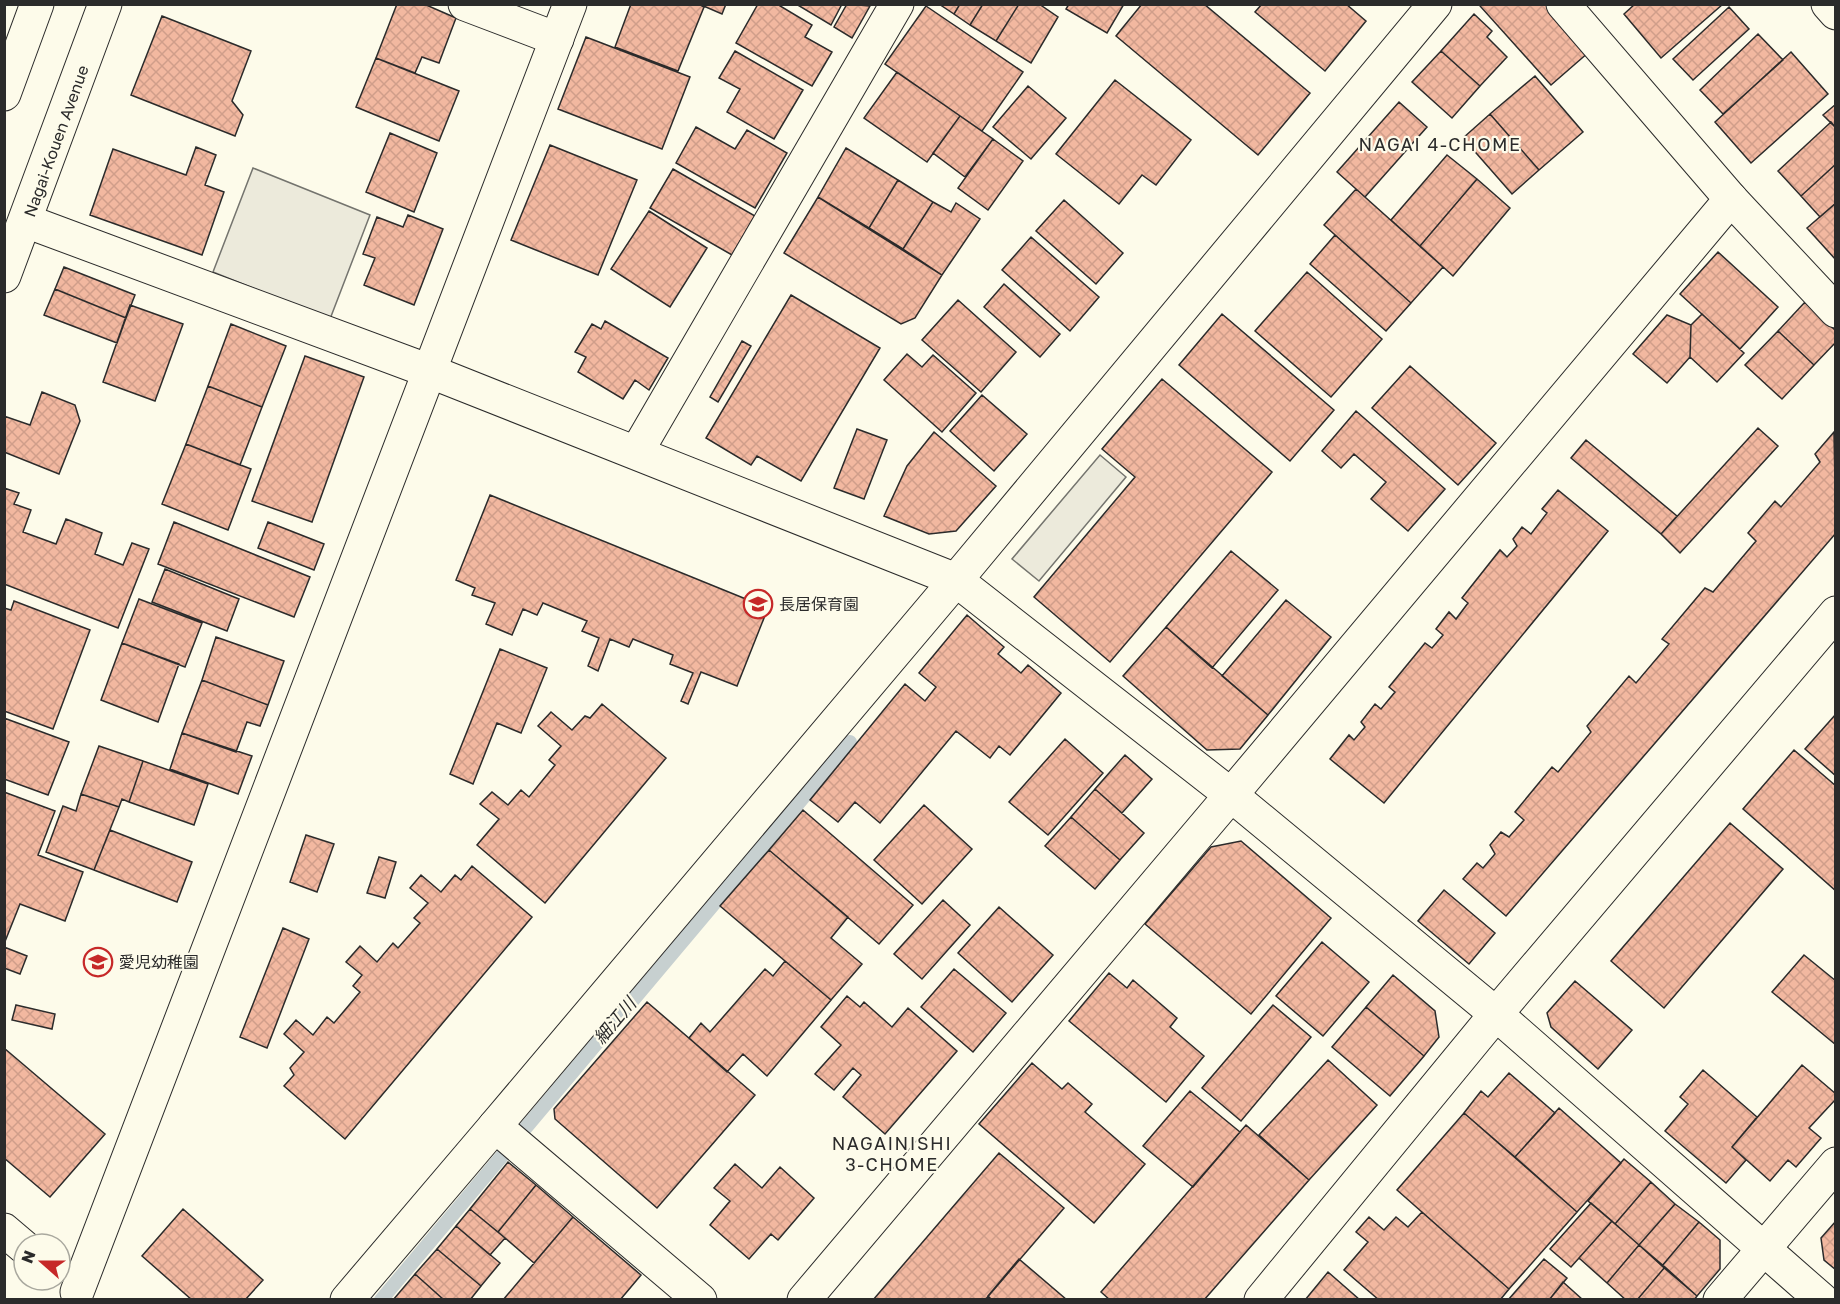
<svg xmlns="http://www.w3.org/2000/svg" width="1840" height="1304" viewBox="0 0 1840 1304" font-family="'Golos Text','Noto Sans JP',sans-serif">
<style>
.parking{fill:#eceadb;stroke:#74746e;stroke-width:1.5}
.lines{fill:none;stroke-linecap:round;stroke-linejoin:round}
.stream{stroke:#c7d0d0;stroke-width:14}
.building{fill:url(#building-cross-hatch);stroke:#2b2b2b;stroke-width:1.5}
.minor-casing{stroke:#2b2b2b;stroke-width:35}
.tertiary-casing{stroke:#2b2b2b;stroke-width:35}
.trunk-casing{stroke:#2b2b2b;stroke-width:35}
.minor{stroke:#fdfbea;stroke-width:33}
.tertiary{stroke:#fdfbea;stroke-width:33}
.trunk{stroke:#fdfbea;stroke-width:33}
.labels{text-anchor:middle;stroke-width:4.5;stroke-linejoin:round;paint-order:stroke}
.street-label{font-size:16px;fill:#2b2b2b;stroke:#fdfbea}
.poi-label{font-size:16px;fill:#2b2b2b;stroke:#fdfbea;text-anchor:start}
.neighbourhood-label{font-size:18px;letter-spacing:1.5px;fill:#2b2b2b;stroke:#fdfbea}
.water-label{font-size:18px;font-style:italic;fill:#2b2b2b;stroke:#fdfbea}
</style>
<defs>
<pattern id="building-cross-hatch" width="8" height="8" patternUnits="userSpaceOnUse" patternTransform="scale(1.5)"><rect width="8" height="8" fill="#f2b8a0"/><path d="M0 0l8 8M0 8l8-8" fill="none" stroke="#d09e8a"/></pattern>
</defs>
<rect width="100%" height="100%" fill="#fdfbea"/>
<!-- parking -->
<path class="parking" d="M253,168L370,215L330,319L213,272Z
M1100,455L1126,477L1039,581L1012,559Z"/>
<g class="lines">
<!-- stream -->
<path class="stream" d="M381,1300L850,742"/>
</g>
<!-- building -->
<path class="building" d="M397,4H424L456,18L439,63L422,57L415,73L376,58Z
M631,4H699L704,7L678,71L615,47Z
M699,4H726L722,14Z
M758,4H777L812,25L805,37L832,52L812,86L736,43Z
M796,4H842L831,25Z
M847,4L870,6L852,38L834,27Z
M939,4H960L954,14Z
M960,4H983L970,25L954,14Z
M983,4H1019L996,41L970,25Z
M1019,4H1039L1058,17L1031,63L996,41Z
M1069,4H1124L1107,33L1066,9Z
M1142,4H1204L1310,93L1258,155L1116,36Z
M1262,4H1346L1366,21L1325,71L1255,12Z
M1481,4H1546L1589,52L1551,85L1480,6Z
M1635,4H1723L1661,58L1624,14Z
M926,6L1023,72L982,131L885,64Z
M1729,7L1749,29L1693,80L1673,59Z
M1474,14L1492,31L1487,37L1507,57L1480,86L1441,51Z
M162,16L251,51L232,101L243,115L235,136L131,95Z
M1758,34L1783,60L1723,114L1700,90Z
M586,37L690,77L662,149L558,109Z
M735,51L803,90L774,139L727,112L740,89L719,78Z
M1441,51L1480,86L1452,118L1412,82Z
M1791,52L1828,94L1751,163L1715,122Z
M376,58L459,91L439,141L356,107Z
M897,72L960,116L927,162L864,118Z
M1535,76L1583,132L1539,170L1490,114Z
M1115,80L1191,140L1156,185L1142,175L1119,204L1056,154Z
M1028,86L1066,118L1031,159L993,127Z
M1399,102L1427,127L1365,197L1337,172Z
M1836,104V128L1823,115Z
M1490,114L1539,170L1512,194L1463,138Z
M960,116L993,139L965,177L933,153Z
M1831,122L1836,128V164L1801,196L1778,171Z
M696,127L735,149L747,130L787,153L755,208L676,163Z
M390,133L437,153L414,212L366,192Z
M993,139L1023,161L988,210L958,188Z
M550,145L637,180L598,275L511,240Z
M196,147L216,155L205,185L224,192L202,255L90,215L113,149L186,175Z
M846,148L898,180L869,228L818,197Z
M1447,155L1477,179L1420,246L1391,220Z
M1836,164V203L1820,217L1801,196Z
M673,169L755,216L732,255L650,208Z
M1477,179L1510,208L1453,276L1420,246Z
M898,180L933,202L903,249L869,228Z
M1356,189L1443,267L1411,303L1324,225Z
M818,197L942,275L915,318L901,324L784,253Z
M1064,200L1123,253L1096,284L1036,231Z
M933,202L951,212L956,203L980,219L942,275L903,249Z
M1836,203V260L1807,228Z
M649,211L707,248L670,307L611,269Z
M408,215L443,229L414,305L364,285L375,258L363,254L377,217L403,227Z
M1335,235L1411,303L1386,331L1310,264Z
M1031,237L1099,297L1070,331L1002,270Z
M1718,252L1778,307L1740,349L1680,294Z
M64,267L135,295L126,318L55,289Z
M1307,272L1382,339L1331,397L1255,331Z
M1004,284L1060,334L1040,357L984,307Z
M55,289L126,318L117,343L44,315Z
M791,295L880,348L801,481L757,456L751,465L706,438Z
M958,300L1016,352L981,392L922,340Z
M1805,302L1836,331V342L1814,365L1778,331Z
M130,305L183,324L155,401L103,382Z
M1222,314L1334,410L1290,461L1179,365Z
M1702,314L1744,353L1717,382L1690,357L1691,325Z
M1667,315L1691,325L1690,357L1667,383L1633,354Z
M605,321L668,358L649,390L635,380L623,399L578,372L586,357L575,352L592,324L601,329Z
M231,324L286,346L262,407L208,386Z
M1778,331L1814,365L1782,399L1745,365Z
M742,341L751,346L718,402L710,397Z
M907,354L922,367L933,355L976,393L942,432L884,380Z
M305,356L364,377L312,522L252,501Z
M1410,366L1496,443L1458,485L1372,408Z
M1162,379L1272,472L1110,662L1034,597L1135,477L1102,449Z
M208,386L262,407L240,465L186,444Z
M42,392L75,405L80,421L59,474L4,452V416L30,425Z
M982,395L1027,434L994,471L950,431Z
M1356,411L1445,489L1408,531L1371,499L1386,482L1354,454L1341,468L1322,451Z
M1758,428L1778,446L1680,553L1661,534Z
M857,429L887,440L864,499L834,488Z
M934,432L996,486L956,531L929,534L884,516L907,466Z
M1834,432L1836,533L1506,916L1463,879L1477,863L1483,868L1495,854L1490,845L1501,832L1509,837L1524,820L1515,812L1552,767L1558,772L1591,732L1587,726L1629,676L1636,683L1669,644L1662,639L1705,588L1713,592L1756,541L1748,533L1775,501L1781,507L1820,462L1815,454Z
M1586,440L1677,516L1661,534L1571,458Z
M186,444L251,469L228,530L162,504Z
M4,488L19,493L14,504L31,510L23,532L56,544L66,519L102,533L95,554L123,565L132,543L149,549L118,628L4,584Z
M1558,490L1608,531L1384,803L1330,759L1349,735L1354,740L1365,727L1361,722L1375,704L1381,709L1395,692L1389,687L1425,643L1432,648L1443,635L1436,629L1449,612L1456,619L1468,603L1462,598L1500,550L1507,557L1517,546L1513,539L1522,527L1531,534L1547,513L1542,509Z
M490,495L768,608L737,686L701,672L688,704L681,701L693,673L670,664L673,655L633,639L629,647L610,639L598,671L588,666L599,638L582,631L587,621L543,603L537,615L523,609L512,635L486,624L495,603L472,595L475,588L456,580Z
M174,522L310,577L294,617L158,564Z
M268,522L324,544L314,570L258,548Z
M1231,551L1278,590L1212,668L1166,627Z
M165,569L239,599L227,631L152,602Z
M139,599L202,623L185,667L122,643Z
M1286,600L1331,637L1268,715L1222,676Z
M14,601L90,630L53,729L4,711V608L11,610Z
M967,615L1004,647L998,654L1021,673L1028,665L1061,693L1010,755L999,746L990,758L956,731L880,823L855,802L838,822L810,800L905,684L925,701L936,687L919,673Z
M1166,627L1268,715L1240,749L1207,750L1123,676Z
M216,637L284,661L268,705L202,680Z
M122,643L179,664L158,722L101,700Z
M500,649L547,668L521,733L497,723L473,784L450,774Z
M202,680L268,705L260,726L247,722L236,752L182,733Z
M602,704L666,758L545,903L477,845L499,819L480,804L492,792L508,805L521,790L529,797L555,765L549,760L561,746L538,726L551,712L572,730L585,716L590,718Z
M1836,714V776L1805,749Z
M4,718L69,742L48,795L4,779Z
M182,733L252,756L238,794L170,769Z
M1065,739L1103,773L1048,835L1009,802Z
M99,746L143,761L129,802L122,799L119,807L81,794Z
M1794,750L1836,786V891L1743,809Z
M1125,755L1152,779L1122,813L1095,789Z
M143,761L208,784L194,825L129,802Z
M1095,789L1144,833L1120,860L1071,817Z
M4,792L55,811L38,855L83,872L65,921L20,904L4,944Z
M81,794L119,807L94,870L46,852L63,806L76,811Z
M924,805L972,849L922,904L874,860Z
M803,810L913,905L879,944L769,850Z
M1071,817L1120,860L1095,889L1045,846Z
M1730,823L1783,869L1664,1008L1611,961Z
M110,830L192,862L177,902L94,870Z
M306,835L334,844L317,892L290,882Z
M1241,841L1331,918L1251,1014L1145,924L1211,847Z
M769,850L848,917L831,938L862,964L831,1000L720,906Z
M379,857L396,862L385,898L367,893Z
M472,866L532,917L345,1139L284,1086L294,1075L290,1068L304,1052L284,1034L296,1020L313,1035L327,1017L334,1023L360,992L353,986L362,975L346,962L360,946L377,962L393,943L398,948L420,923L414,918L428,903L410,888L421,875L441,892L455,875L461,880Z
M1444,890L1495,933L1469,964L1418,921Z
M943,900L970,925L922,979L894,954Z
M999,907L1053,955L1012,1002L958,953Z
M283,928L309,939L267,1048L240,1037Z
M1322,942L1369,982L1323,1036L1276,996Z
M4,947L27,956L20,974L4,968Z
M1804,955L1836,981V1045L1772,992Z
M785,961L831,1000L767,1076L743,1054L727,1072L689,1038L701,1023L710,1032L765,969L773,976Z
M954,969L1006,1013L973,1052L921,1007Z
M1109,973L1127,988L1133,980L1177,1018L1170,1027L1204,1056L1166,1102L1069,1021Z
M1393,975L1435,1011L1439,1037L1424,1056L1366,1007Z
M1575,981L1632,1030L1598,1069L1551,1027L1547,1013Z
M847,996L860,1007L864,1002L892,1027L908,1008L957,1051L885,1134L843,1097L861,1075L853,1068L834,1090L815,1074L841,1045L821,1027Z
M647,1002L755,1095L657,1208L555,1119L554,1109Z
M16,1005L55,1014L52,1029L12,1020Z
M1273,1005L1311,1037L1241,1121L1202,1088Z
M1366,1007L1424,1056L1390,1096L1332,1047Z
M4,1048L105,1134L50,1197L4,1158Z
M1328,1060L1377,1105L1309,1180L1259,1135Z
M1032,1063L1062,1089L1068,1083L1092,1104L1085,1112L1145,1164L1094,1223L979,1124Z
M1802,1065L1836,1094V1099L1809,1128L1821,1138L1796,1167L1788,1160L1770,1181L1732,1147Z
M1703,1070L1757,1117L1732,1147L1746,1160L1726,1183L1665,1131L1688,1104L1680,1097Z
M1509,1073L1555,1113L1515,1157L1464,1113L1481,1091L1488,1097Z
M1190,1091L1240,1132L1193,1187L1143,1146Z
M1559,1108L1621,1163L1577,1212L1515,1157Z
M1464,1113L1577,1212L1509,1289L1397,1190Z
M1246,1125L1309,1180L1204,1300H1110L1101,1292Z
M999,1153L1064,1208L985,1300H873Z
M1624,1159L1651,1182L1615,1224L1588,1201Z
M508,1162L536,1185L498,1232L470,1209Z
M735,1164L762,1188L780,1167L814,1198L778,1240L771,1234L749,1259L710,1225L730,1201L714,1188Z
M1651,1182L1675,1204L1639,1245L1615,1224Z
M536,1185L573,1217L534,1263L498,1232Z
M1591,1203L1612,1221L1571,1267L1550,1249Z
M1675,1204L1699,1222L1662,1266L1639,1245Z
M183,1209L263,1280L245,1300H192L142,1256Z
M470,1209L505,1238L490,1255L456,1226Z
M1422,1212L1509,1289L1500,1300H1379L1344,1270L1368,1242L1356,1232L1369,1217L1384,1230L1396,1217L1408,1227Z
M573,1217L641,1275L620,1300H503Z
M1612,1221L1639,1245L1607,1283L1579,1258Z
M1836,1221V1270L1824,1260L1821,1238Z
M1699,1222L1720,1240V1269L1697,1296L1662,1266Z
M456,1226L500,1263L481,1286L437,1249Z
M1639,1245L1665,1267L1637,1300H1626L1607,1283Z
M437,1249L481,1286L470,1300H444L415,1274Z
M1019,1259L1067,1300H992L988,1296Z
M1544,1259L1567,1278L1549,1300H1508Z
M1665,1267L1697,1296L1694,1300H1637Z
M1328,1272L1360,1300H1305Z
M415,1274L444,1300H393Z
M1563,1282L1583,1300H1549Z"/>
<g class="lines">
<!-- minor casing -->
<g class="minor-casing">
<path id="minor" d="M465,4L557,39
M1828,4L1836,13
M700,1300L495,1126L956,580L1435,4
M804,1300L1231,795L1731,199
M1261,1300L1496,1014L1836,613
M1720,1300L1836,1164"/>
</g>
<!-- tertiary casing -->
<g class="tertiary-casing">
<path id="tertiary" d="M1563,4L1731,199L1836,311
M26,221L429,371L956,580L1231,795L1496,1014L1822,1300
M636,453L897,4
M4,1230L24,1247
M77,1292L570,4
M347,1300L495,1126"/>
</g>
<!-- trunk casing -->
<g class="trunk-casing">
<path id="trunk" d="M4,94L37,4
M4,276L105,4"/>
</g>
<!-- minor -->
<use href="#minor" class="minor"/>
<!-- tertiary -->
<use href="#tertiary" class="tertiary"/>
<!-- trunk -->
<use href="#trunk" class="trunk"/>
</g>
<!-- icons -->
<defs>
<g id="school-ring" transform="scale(1.5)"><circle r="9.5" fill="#fdfbea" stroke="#c62828" stroke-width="1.5"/><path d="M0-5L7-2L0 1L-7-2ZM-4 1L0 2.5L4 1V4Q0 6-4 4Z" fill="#c62828"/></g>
</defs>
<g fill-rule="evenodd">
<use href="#school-ring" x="758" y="604"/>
<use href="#school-ring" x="98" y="962"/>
</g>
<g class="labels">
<!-- street labels -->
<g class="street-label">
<text transform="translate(56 141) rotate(-70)" y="6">Nagai-Kouen Avenue</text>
</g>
<!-- poi labels -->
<g class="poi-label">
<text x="779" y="610">長居保育園</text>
<text x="119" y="968">愛児幼稚園</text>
</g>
<!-- neighbourhood labels -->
<g class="neighbourhood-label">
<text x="1440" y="151">NAGAI 4-CHOME</text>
<text x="892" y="1150">NAGAINISHI<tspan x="892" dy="21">3-CHOME</tspan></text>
</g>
<!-- water labels -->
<g class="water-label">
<text transform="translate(615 1021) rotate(-50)" y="6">細江川</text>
</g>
</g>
<!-- border -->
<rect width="1840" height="1304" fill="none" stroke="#2b2b2b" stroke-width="12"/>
<!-- north arrow -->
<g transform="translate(42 1262) rotate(291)"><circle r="28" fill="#fdfbea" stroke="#a9a89e" stroke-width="1.5"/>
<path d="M0-4.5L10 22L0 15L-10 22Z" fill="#c62828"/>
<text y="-9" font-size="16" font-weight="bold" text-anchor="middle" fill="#2b2b2b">N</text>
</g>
</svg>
